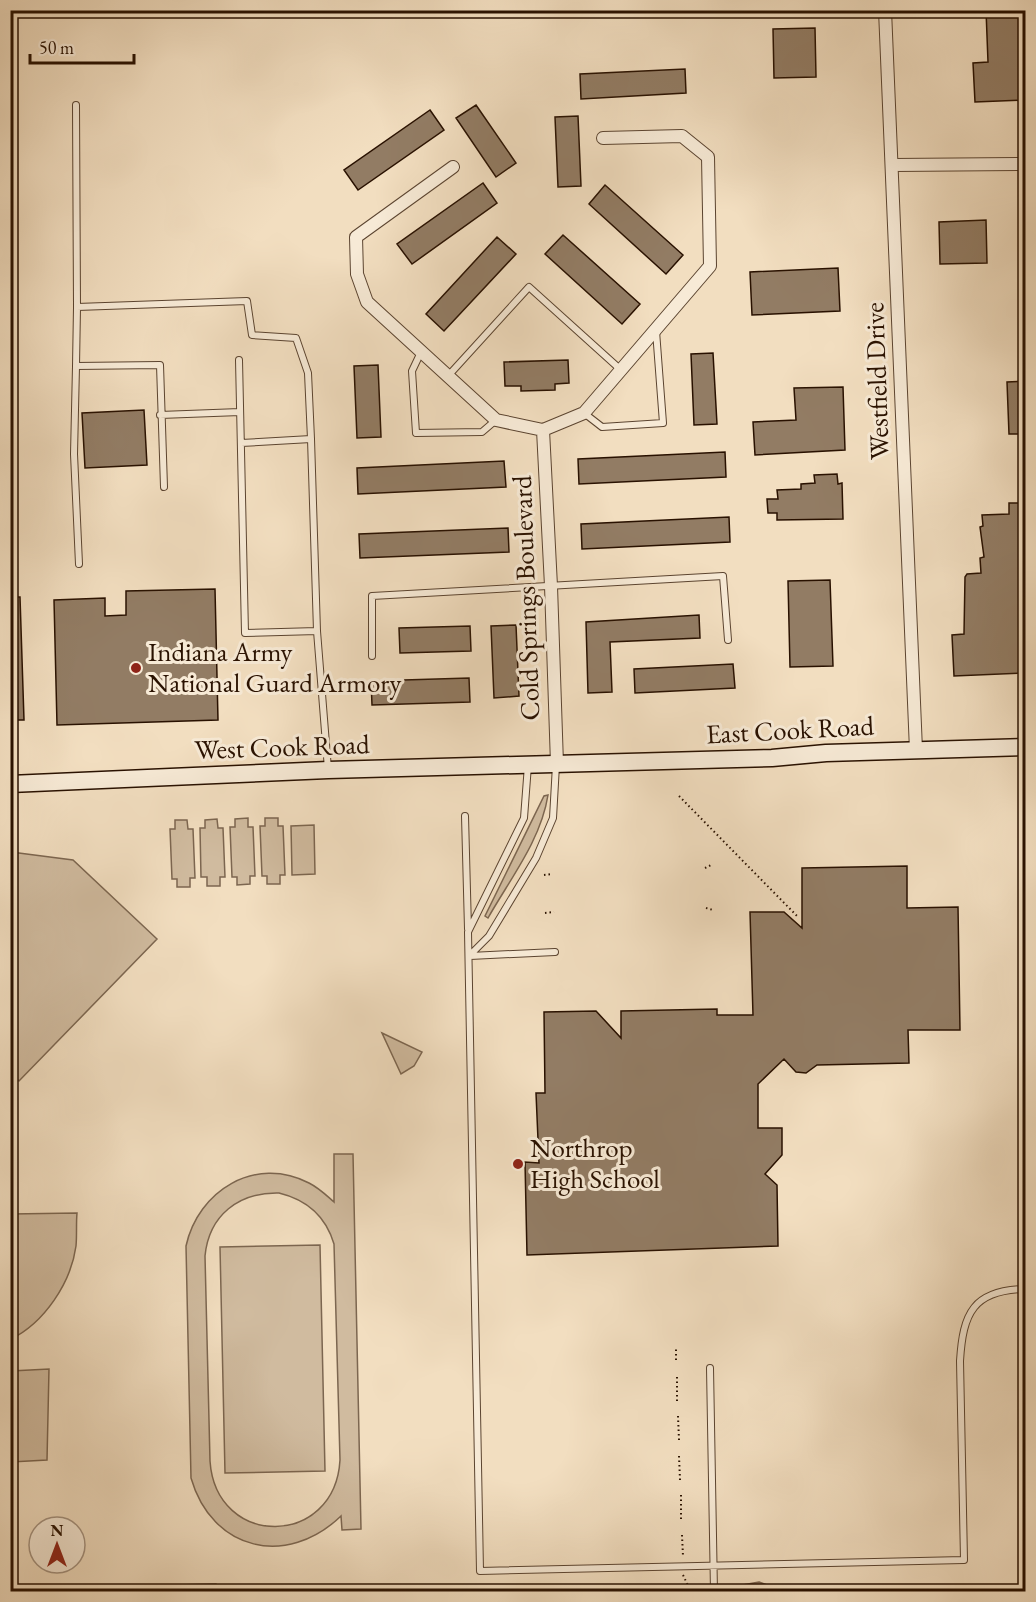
<svg xmlns="http://www.w3.org/2000/svg" width="1036" height="1602" viewBox="0 0 1036 1602" font-family="'EB Garamond',serif">
<style>
.green{fill:#d0bb9f;stroke:#7c6650;stroke-width:1.5;fill-rule:evenodd}
.water{fill:#ae987f;stroke:#79624c;stroke-width:1.5}
.building{fill:#927c64;stroke:#291100;stroke-width:1.5}
.lines{fill:none;stroke-linecap:round;stroke-linejoin:round}
.service-casing{stroke:#5b4430;stroke-width:8}
.minor-casing{stroke:#5b4430;stroke-width:14}
.secondary-casing{stroke:#291100;stroke-width:19}
.path{stroke:#291100;stroke-width:2;stroke-dasharray:1.5 3;stroke-linecap:butt}
.service{stroke:#f7ead6;stroke-width:6}
.minor{stroke:#f7ead6;stroke-width:12}
.secondary{stroke:#f7ead6;stroke-width:16}
.poi-dot{fill:#8f2418;stroke:#f7ead6;stroke-width:2}
.labels{text-anchor:middle;stroke-width:6;stroke-linejoin:round;paint-order:stroke}
.street-label{font-size:27px;fill:#291100;stroke:#f7ead6}
.poi-label{font-size:27px;fill:#291100;stroke:#f7ead6;text-anchor:start}
</style>
<rect width="100%" height="100%" fill="#f2dec0"/>
<filter id="stains"><feTurbulence type="fractalNoise" baseFrequency=".00333" numOctaves="4"/><feColorMatrix values="0 0 0 0 .2 0 0 0 0 .09 0 0 0 0 .02 0 0 0 .5 -.17"/></filter>
<radialGradient id="worn" r=".72"><stop offset=".6" stop-color="#630" stop-opacity="0"/><stop offset="1" stop-color="#630" stop-opacity=".3"/></radialGradient>
<!-- green -->
<path class="green" d="M548,795C541,840 510,879 488,918L485,916L544,796Z
M248,818V827H253L255,876H250V884L237,885V877H232L230,827H235V819Z
M265,818H278V826H283L285,875H280V884H267V876H262L260,826H265Z
M217,819L218,828H223L225,877H220V886H207V877H201L200,828H205V820Z
M175,820H187L188,829H193L195,878H190V887H177V879H172L170,829H175Z
M314,825L315,874L292,875L291,826Z
M11,852L73,860L157,939L19,1081L10,1072Z
M382,1033L422,1052L414,1066L401,1074Z
M334,1154H353L361,1529L342,1530L341,1516C287,1568 212,1551 191,1478L186,1246C198,1191 255,1155 309,1183C319,1188 326,1195 334,1202ZM279,1193C308,1200 326,1217 334,1244L340,1460C335,1548 216,1549 210,1461L205,1256C209,1215 239,1192 279,1193Z
M77,1213C76,1224 77,1235 76,1246C71,1283 44,1323 11,1339V1214Z
M320,1245L325,1471L225,1473L220,1247Z
M49,1369L47,1460L11,1462V1371Z
M216,1584L222,1591H10L11,1589Z"/>
<!-- water -->
<path class="water" d="M759,1582L780,1590L797,1591H734L737,1586Z"/>
<!-- building -->
<path class="building" d="M986,10H1026V100L975,102L973,63L988,62Z
M815,28L816,77L774,78L773,29Z
M685,69L686,93L581,99L580,74Z
M476,105L516,163L496,177L456,118Z
M430,110L444,130L358,190L344,170Z
M578,116L581,186L558,187L555,117Z
M483,183L497,203L412,264L397,244Z
M605,185L683,255L666,274L589,204Z
M986,220L987,263L940,264L939,222Z
M563,235L640,304L622,324L545,254Z
M497,237L516,254L444,331L426,314Z
M838,268L840,311L752,315L750,272Z
M713,353L717,424L694,425L691,354Z
M568,360L569,383L555,384V390L521,391V386H505L504,362Z
M378,365L381,437L357,438L354,366Z
M1026,381V434H1009L1007,382Z
M843,387L845,450L755,455L753,422L796,420L794,388Z
M144,410L147,465L85,468L82,413Z
M725,452L726,477L579,484L578,459Z
M504,461L506,487L358,494L357,468Z
M837,474L838,484L842,483L843,519L777,520V513H768L767,499H778L777,490L801,489V484L815,483L814,475Z
M1009,503H1022V514H1026V649H1021V673L954,676L952,635L964,634L965,577L967,574L981,573L980,558L984,557L980,527L983,526L982,515L1009,514Z
M729,517L730,542L582,549L581,524Z
M508,528L509,552L360,558L359,534Z
M830,580L833,666L790,667L788,581Z
M215,589L218,720L57,725L54,600L105,598V616L126,615V591Z
M10,597H20L24,720H10Z
M699,615L700,638L610,642L612,692L588,693L586,622Z
M516,625L519,696L494,698L491,626Z
M470,626L471,651L400,653L399,628Z
M733,664L735,688L635,693L634,669Z
M469,678L470,702L372,705L371,681Z
M907,866V908L958,907L960,1030H908L909,1063L817,1065L806,1073L796,1072L784,1059L758,1084V1128H782V1155L765,1174L777,1185L778,1246L527,1255L525,1162L539,1163L536,1093H545L544,1012L596,1011L621,1038V1011L717,1009V1015H753L750,912H784L802,928V868Z"/>
<g class="lines">
<!-- service casing -->
<g class="service-casing">
<path id="service" d="M76,105L77,307L247,301L252,335L296,338L308,373L311,439
M421,352L412,371L416,433L482,432L496,420
M239,360L245,633L317,631
M76,366L77,307
M448,376L529,287L621,370
M584,413L602,427L663,423L656,331
M160,415L240,412
M241,443L311,439L317,631L328,769
M79,564L74,454L76,366L160,365L164,487
M372,656V596L723,576L728,640
M528,765L524,818L468,932L480,1571L964,1560L960,1361C963,1313 973,1290 1026,1289
M465,816L468,929
M469,956L489,936L536,858L553,818L556,765
M470,956L555,952
M710,1368L714,1592"/>
</g>
<!-- minor casing -->
<g class="minor-casing">
<path id="minor" d="M885,10L916,750
M893,165L1026,164
M453,167L356,237L357,274L367,302L496,420L543,430L584,413L710,266L708,157L682,136L603,138
M543,430L551,586L557,764"/>
</g>
<!-- secondary casing -->
<g class="secondary-casing">
<path id="secondary" d="M10,784L328,770L772,758L826,753L1026,747"/>
</g>
<!-- path -->
<path class="path" d="M679,796L798,917
M705,868L713,864
M544,875L552,874
M706,908L713,910
M545,913L554,912
M676,1360V1348
M677,1377V1402
M678,1416L679,1440
M679,1456L680,1480
M681,1495V1519
M682,1535L683,1556
M683,1575L691,1592
M887,1592L1026,1588"/>
<!-- service -->
<use href="#service" class="service"/>
<!-- minor -->
<use href="#minor" class="minor"/>
<!-- secondary -->
<use href="#secondary" class="secondary"/>
</g>
<!-- markers -->
<g class="poi-dot">
<circle cx="136" cy="668" r="6"/>
<circle cx="518" cy="1164" r="6"/>
</g>
<g class="labels">
<!-- street labels -->
<g class="street-label">
<text transform="translate(877 381) rotate(-92)" y="9">Westfield Drive</text>
<text transform="translate(526 598) rotate(-92)" y="9">Cold Springs Boulevard</text>
<text transform="translate(790 730) rotate(-3)" y="9">East Cook Road</text>
<text transform="translate(282 747) rotate(-2)" y="9">West Cook Road</text>
</g>
<!-- poi labels -->
<g class="poi-label">
<text x="148" y="661">Indiana Army<tspan x="148" dy="31">National Guard Armory</tspan></text>
<text x="530" y="1157">Northrop<tspan x="530" dy="31">High School</tspan></text>
</g>
</g>
<!-- margin -->
<rect width="1036" height="1602" fill="none" stroke="#f2dec0" stroke-width="36"/>
<rect x="12" y="12" width="1012" height="1578" fill="none" stroke="#291100" stroke-width="3"/>
<rect x="18" y="18" width="1000" height="1566" fill="none" stroke="#291100" stroke-width="1.5"/>
<!-- north arrow -->
<g transform="translate(57 1545)"><circle r="28" fill="#f7ead6" stroke="#a59380" stroke-width="1.5"/>
<path d="M0-4.5L10 22L0 15L-10 22Z" fill="#8f2418"/>
<text y="-9" font-size="16" font-weight="bold" text-anchor="middle" fill="#291100">N</text>
</g>
<!-- scale -->
<path d="M30 54v9h104v-9" fill="none" stroke="#291100" stroke-width="3"/>
<text x="39" y="54" font-size="18" fill="#291100" stroke="#f7ead6" stroke-width="4.5" paint-order="stroke">50 m</text>
<rect width="100%" height="100%" filter="url(#stains)"/>
<rect width="100%" height="100%" fill="url(#worn)"/>
</svg>
